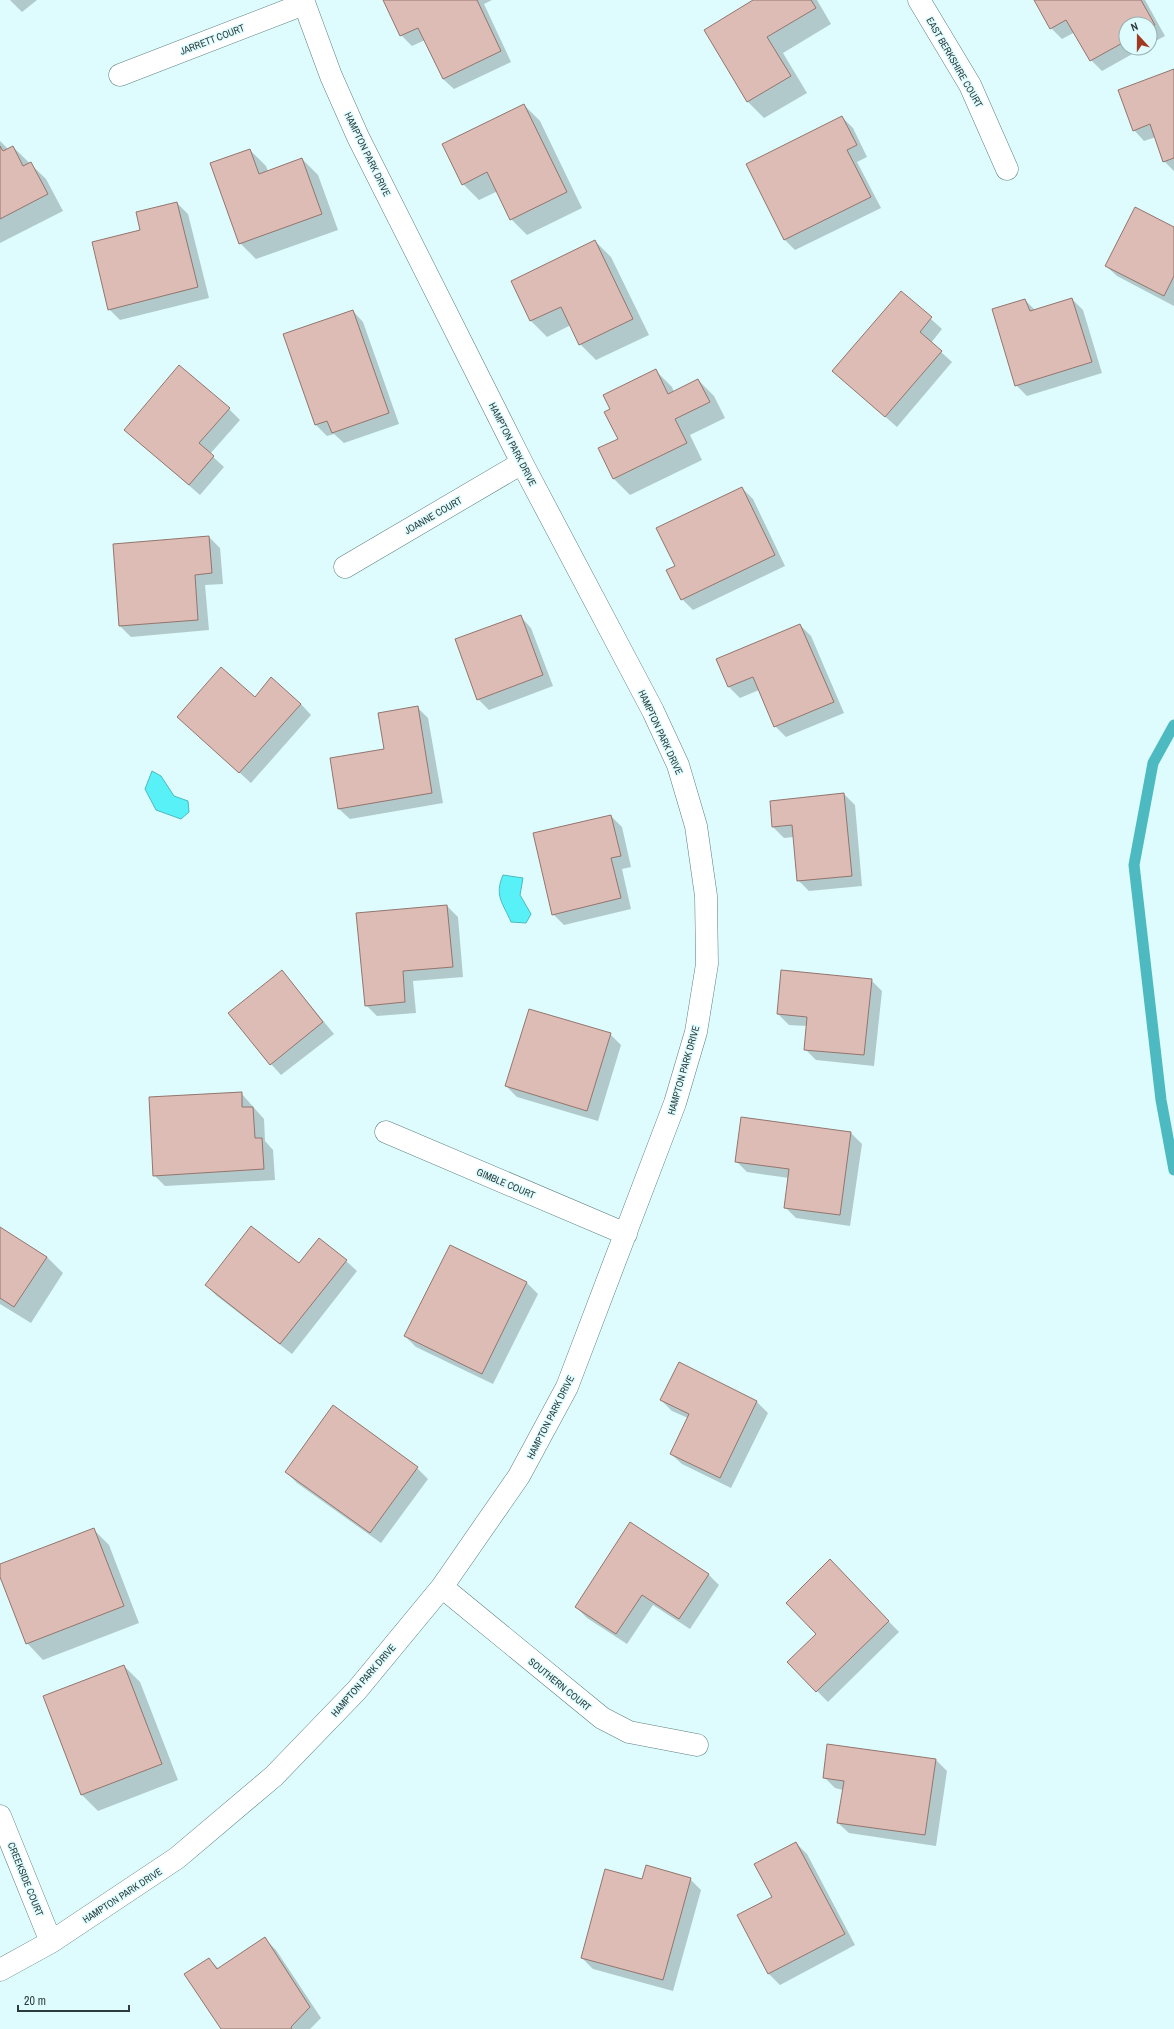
<svg xmlns="http://www.w3.org/2000/svg" width="1174" height="2029" viewBox="0 0 1174 2029" font-family="'Archivo Narrow',sans-serif">
<style>
.water{fill:#59f1f8;stroke:#4cbac0}
.shadow{fill:#0003}
.lines{fill:none;stroke-linecap:round;stroke-linejoin:round}
.stream{stroke:#4cbac0;stroke-width:11}
.building{fill:#dcbcb4;stroke:#93756e}
.street-casing{stroke:#5d7f81;stroke-width:23}
.street{stroke:#fff;stroke-width:22}
.labels{text-anchor:middle;stroke-width:3;stroke-linejoin:round;paint-order:stroke}
.street-label{font-size:10px;fill:#2d3b3c;stroke:#defcfd}
</style>
<rect width="100%" height="100%" fill="#defcfd"/>
<!-- water -->
<path class="water" d="M152,771L161,776L174,796L188,801L189,812L181,819L156,810L145,789Z
M503,875L523,878L520,895L531,914L526,923L511,922C503,903 494,896 503,875Z"/>
<!-- shadow -->
<path class="shadow" d="M10,0H37L22,12Z
M384,0H492L484,4L511,62L454,89L443,79L425,40L412,46L401,35Z
M755,0H817L831,24L783,53L807,93L764,118L748,102L705,30Z
M1035,0H1145L1165,36L1150,44V24H1126V48H1143L1102,71L1091,60L1075,32L1062,39L1051,28Z
M1174,70V171L1164,161L1156,137L1144,141L1134,130Z
M524,105L540,121L582,208L527,235L511,219L498,191L479,200L463,184Z
M842,117L853,128L867,157L857,162L881,208L795,250L784,239Z
M0,141L8,149L13,147L46,179L63,211L0,243Z
M250,150L266,166L268,171L302,159L318,175L338,230L256,259L240,243Z
M177,203L188,214L209,298L120,320L109,309Z
M1174,228V306L1117,276L1106,266Z
M595,241L611,257L649,335L596,360L580,344L571,325L547,337L531,321Z
M901,292L942,329L931,343L952,362L897,427L833,371Z
M1072,299L1083,310L1102,373L1027,396L1016,385L1025,300L1035,310Z
M353,311L363,322L399,424L344,443L334,434L327,436L316,425L285,335Z
M656,371L672,387L674,392L698,380L714,396L725,418L690,435L702,460L630,495L614,479L599,449L619,439Z
M229,409L240,420L210,454L224,467L200,495L125,430Z
M742,488L753,499L785,566L693,610L682,599Z
M209,537L220,548L223,584L205,585L209,630L131,637L120,626Z
M521,617L531,628L553,686L489,710L478,699Z
M800,625L811,636L844,713L786,737L775,726L759,690L740,698L729,687L717,660Z
M255,698L301,704L311,715L251,783L178,717Z
M417,707L428,718L443,803L350,819L339,809Z
M844,794L855,805L862,886L809,891L798,880L794,837L784,838L773,827L771,802Z
M611,816L622,827L631,867L622,869L631,909L564,925L553,914Z
M447,906L458,917L463,977L413,981L416,1013L377,1016L366,1005Z
M282,971L334,1034L281,1075L271,1064Z
M871,980L882,991L874,1066L816,1060L805,1049L807,1026L789,1025L778,1014Z
M610,1034L621,1045L598,1121L517,1097L506,1086Z
M241,1093L264,1119L265,1141L273,1150L275,1180L165,1186L154,1175Z
M851,1133L862,1144L850,1226L796,1218L785,1207L789,1178L747,1172L736,1161Z
M0,1228L47,1257L63,1273L31,1323L0,1304Z
M451,1246L527,1283L538,1294L493,1384L416,1347L405,1336Z
M346,1261L357,1271L292,1354L217,1296L206,1285L299,1265Z
M679,1364L757,1402L768,1413L731,1488L682,1464L671,1454L688,1418L672,1411L661,1400Z
M333,1406L417,1468L428,1479L381,1543L297,1483L286,1472Z
M93,1529L109,1545L139,1623L43,1660L27,1643L0,1574V1565Z
M841,1572L899,1632L828,1702L788,1662L817,1634Z
M708,1574L719,1585L690,1629L653,1605L627,1644L587,1618L576,1607Z
M124,1666L140,1682L178,1780L98,1811L82,1795L44,1697Z
M936,1760L947,1771L936,1846L849,1833L838,1823L843,1790L835,1788L824,1777Z
M796,1843L807,1854L855,1945L780,1985L769,1974L738,1915L773,1897Z
M690,1879L701,1890L673,1991L593,1969L582,1958L642,1880Z
M265,1939L276,1950L321,2018L310,2029H222L209,1959L219,1969Z"/>
<g class="lines">
<!-- stream -->
<path class="stream" d="M1174,725L1153,763L1134,865L1161,1100L1174,1170"/>
</g>
<!-- building -->
<path class="building" d="M383,0H477L501,51L443,79L418,28L400,36Z
M753,0H811L816,8L767,37L791,76L747,102L704,30Z
M1034,0H1141L1155,25L1150,27V24H1126V41L1090,61L1066,20L1050,29Z
M1174,69V158L1163,162L1150,124L1133,131L1118,90Z
M524,104L567,192L510,220L487,172L462,185L442,144Z
M842,116L857,145L847,150L871,197L784,240L746,164Z
M0,146L3,151L13,146L23,166L31,162L48,194L0,219Z
M250,149L259,174L302,158L322,214L239,244L210,163Z
M177,202L198,287L108,310L92,242L140,230L136,212Z
M1135,207L1174,227V276L1164,296L1105,266Z
M595,240L633,319L579,345L561,307L530,321L511,281Z
M901,291L932,317L920,332L942,351L885,417L832,371Z
M1072,298L1092,362L1015,386L992,309L1025,299L1030,311Z
M353,310L389,413L332,433L327,421L315,425L283,334Z
M179,365L230,408L199,443L214,456L189,485L124,430Z
M656,369L668,394L698,379L710,402L675,419L687,443L613,479L598,448L618,439L604,412L610,409L603,395Z
M742,487L775,555L681,600L666,570L675,566L656,528Z
M209,536L212,573L195,575L198,620L119,626L113,544Z
M521,615L543,675L477,700L455,639Z
M800,624L834,702L774,727L753,677L728,687L716,659Z
M221,667L255,697L271,677L301,704L239,773L177,717Z
M418,706L432,793L338,809L330,758L384,749L378,713Z
M844,793L852,876L797,881L792,825L772,827L770,801Z
M611,815L621,856L611,858L621,898L552,915L533,833Z
M447,905L453,967L403,971L405,1002L365,1006L356,913Z
M282,970L323,1022L270,1065L228,1013Z
M781,970L872,979L864,1055L804,1050L807,1017L777,1014Z
M529,1009L611,1033L587,1111L505,1086Z
M242,1092V1107H253L255,1138H262L264,1169L153,1176L149,1097Z
M741,1117L851,1132L840,1215L784,1208L789,1169L735,1162Z
M251,1226L299,1263L319,1238L347,1260L280,1344L205,1285Z
M0,1227L47,1257L14,1307L0,1298Z
M450,1245L527,1282L482,1374L404,1336Z
M679,1362L757,1401L720,1478L670,1454L689,1414L660,1400Z
M333,1405L418,1467L370,1533L285,1472Z
M630,1522L709,1574L679,1619L642,1595L616,1634L575,1607Z
M94,1528L124,1606L26,1644L0,1577V1564Z
M830,1559L889,1621L816,1692L787,1662L816,1634L786,1603Z
M124,1665L162,1764L81,1795L43,1696Z
M827,1744L936,1759L925,1835L837,1823L844,1781L823,1778Z
M796,1842L845,1934L768,1974L737,1915L772,1897L754,1864Z
M646,1865L691,1878L663,1980L581,1958L605,1869L642,1879Z
M265,1937L310,2007L291,2027L292,2029H221L184,1974L209,1958L217,1969Z"/>
<g class="lines">
<!-- street casing -->
<g class="street-casing">
<path id="street" d="M919,0L970,85L1007,169
M120,75L304,4
M345,567L522,463
M386,1132L626,1234
M442,1587L602,1718L629,1732L697,1745
M0,1816L51,1942
M0,1970L51,1942L177,1858L274,1776L357,1690L442,1587L519,1476L567,1387L675,1103L696,1032L707,964L706,896L696,826L678,765L653,711L522,463L358,137L331,76L303,0"/>
</g>
<!-- street -->
<use href="#street" class="street"/>
</g>
<g class="labels">
<!-- street labels -->
<g class="street-label">
<text transform="translate(212 39) rotate(-21)" y="4">JARRETT COURT</text>
<text transform="translate(955 62) rotate(60)" y="4">EAST BERKSHIRE COURT</text>
<text transform="translate(368 154) rotate(64)" y="4">HAMPTON PARK DRIVE</text>
<text transform="translate(513 444) rotate(63)" y="4">HAMPTON PARK DRIVE</text>
<text transform="translate(433 515) rotate(-30)" y="4">JOANNE COURT</text>
<text transform="translate(661 732) rotate(65)" y="4">HAMPTON PARK DRIVE</text>
<text transform="translate(683 1070) rotate(-74)" y="4">HAMPTON PARK DRIVE</text>
<text transform="translate(506 1183) rotate(23)" y="4">GIMBLE COURT</text>
<text transform="translate(550 1417) rotate(-63)" y="4">HAMPTON PARK DRIVE</text>
<text transform="translate(363 1680) rotate(-49)" y="4">HAMPTON PARK DRIVE</text>
<text transform="translate(560 1684) rotate(39)" y="4">SOUTHERN COURT</text>
<text transform="translate(26 1879) rotate(68)" y="4">CREEKSIDE COURT</text>
<text transform="translate(122 1895) rotate(-33)" y="4">HAMPTON PARK DRIVE</text>
</g>
</g>
<!-- north arrow -->
<g transform="translate(1138 36) rotate(339)"><circle r="19" fill="#defcfd" stroke="#97afb0"/>
<path d="M0-3L7 15L0 10L-7 15Z" fill="#a13820"/>
<text y="-6" font-size="11" font-weight="bold" text-anchor="middle" fill="#2d3b3c">N</text>
</g>
<!-- scale -->
<path d="M18 2005v6h111v-6" fill="none" stroke="#2d3b3c" stroke-width="2"/>
<text x="24" y="2005" font-size="12" fill="#2d3b3c" stroke="#defcfd" stroke-width="3" paint-order="stroke">20 m</text>
</svg>
